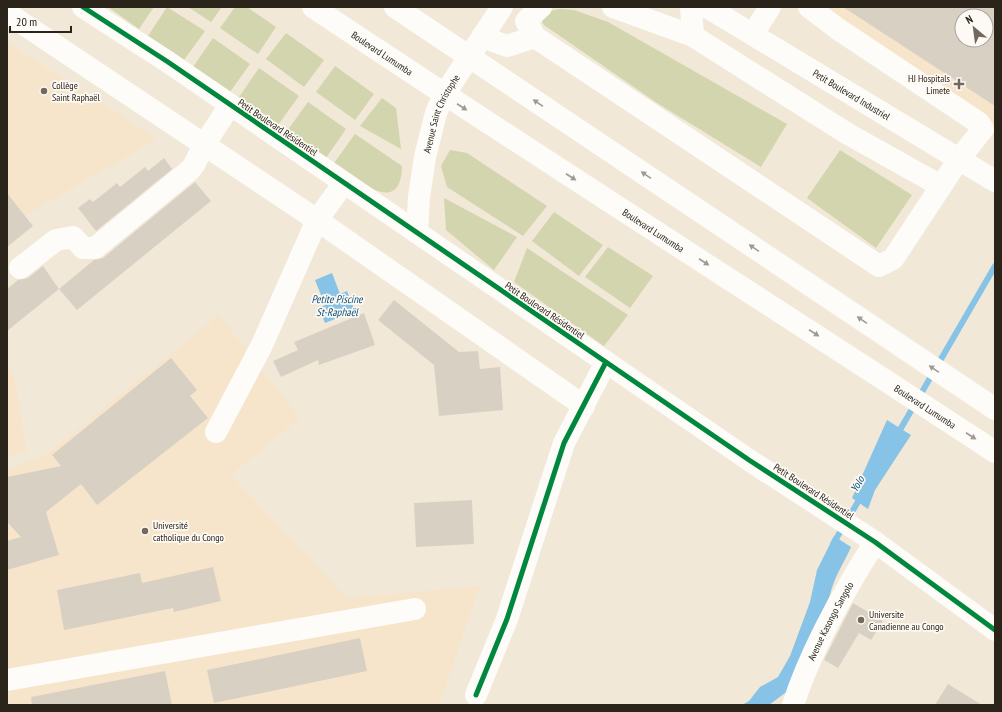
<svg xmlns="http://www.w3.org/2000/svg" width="1002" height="712" viewBox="0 0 1002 712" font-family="'PT Sans Narrow',sans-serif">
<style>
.built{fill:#f6e5ca;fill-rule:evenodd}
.green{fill:#d2d5ae}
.water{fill:#87c3e6}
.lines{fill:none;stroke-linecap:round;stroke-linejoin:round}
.stream{stroke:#87c3e6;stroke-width:6}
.building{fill:#d9d0c4;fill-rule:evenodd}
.minor{stroke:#fdfcf9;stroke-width:22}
.highway{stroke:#fdfcf9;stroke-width:22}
.cycleway-casing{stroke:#fdf9f4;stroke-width:8}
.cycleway{stroke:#00873e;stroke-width:5}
.oneway{fill:#9e9b95}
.poi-dot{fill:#71695c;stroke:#fdf9f4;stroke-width:1.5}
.labels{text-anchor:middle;stroke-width:3.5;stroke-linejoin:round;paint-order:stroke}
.street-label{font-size:10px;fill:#2b241a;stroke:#fdf9f4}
.poi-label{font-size:10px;fill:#2b241a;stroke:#fdf9f4;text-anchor:start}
.water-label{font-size:11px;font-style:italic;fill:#0c5379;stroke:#fdf9f4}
</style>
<rect width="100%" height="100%" fill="#f2e8d8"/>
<!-- built -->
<path class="built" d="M795,7H995V128ZM962,16H986V40H962Z
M7,42L157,139L7,226Z
M219,315L300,418L231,475L347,598L480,586L439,705H7V470L46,455Z
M7,361L16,384L27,452L7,456Z"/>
<!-- green -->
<path class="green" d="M108,7H154L139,29Z
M167,7L205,31L184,60L148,36Z
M188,7H222L211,22Z
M235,7H247L276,27L258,54L220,28Z
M561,9L574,10L608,22L787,124L761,167L657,103L544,25L541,19L548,11Z
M286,33L324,60L304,87L266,59Z
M213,38L250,64L230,92L193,67Z
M335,66L374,94L355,120L316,92Z
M259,68L299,96L278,125L239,97Z
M382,98L396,108L401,149L360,126Z
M308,102L346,129L326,158L287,131Z
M355,134L402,166C401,220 354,177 334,163Z
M450,150L467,153L547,206L523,236L447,187L441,166Z
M840,150L912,195L876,248L807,198Z
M444,198L517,237L494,270L446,230Z
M554,212L603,245L579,276L532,241Z
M608,247L653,276L630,308L585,277Z
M527,248L628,315L604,346L514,282Z"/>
<!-- water -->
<path class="water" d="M332,273L340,294L347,291L355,311L325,323L319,308L325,305L315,280Z
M887,420L911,435L875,490L868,509L852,498Z
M834,536L851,547C844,563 834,577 830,595L789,690L769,705H742L749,701L760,687L778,677L790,656L810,602L817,570Z"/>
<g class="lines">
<!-- stream -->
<path class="stream" d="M897,435L995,266
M833,544L862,495"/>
</g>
<!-- building -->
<path class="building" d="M843,7H995V106ZM962,16H986V40H962Z
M164,158L172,169L96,231L78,208L90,199L93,202L117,183L120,187L145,167L148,171Z
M195,182L211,201L77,310L59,289L94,260L103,258Z
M7,193L33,226L7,247Z
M43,266L59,289L7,331V289L18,280L28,278Z
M394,300L459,352L478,351L480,369L500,367L503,410L439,416L434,365L378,320Z
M364,313L375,345L319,365L318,360L281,377L273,361L298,350L294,342Z
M171,358L197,390L190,396L208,418L97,505L81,484L46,512L59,555L7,570V541L21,537L7,522V477L61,466L52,455Z
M472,500L474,544L416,547L414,503Z
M213,567L221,601L174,612L173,608L64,630L57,590L140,573L142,583Z
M853,603L883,621L871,640L859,633L838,668L824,660Z
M360,638L367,671L214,703L207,670Z
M165,671L172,705H32L31,697Z
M948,684L982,705H935Z"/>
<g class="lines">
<!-- minor -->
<g class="minor">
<path d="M83,7L168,62L749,460L875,542L995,630"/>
<path d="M541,7L526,21L535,37L879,266L893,259L959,159L983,129L979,123L838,29L809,7"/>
<path d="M613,7L693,36L848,134L941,186"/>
<path d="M691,7L693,36"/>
<path id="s1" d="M707,7L995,181"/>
<path d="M7,13L317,220L584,406"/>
<path d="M753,34L770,7"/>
<path d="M482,37L507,46L535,37"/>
<path id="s2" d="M417,233L419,197L425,157L436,113L444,95L502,7"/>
<path d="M20,268L56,240L73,237L83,248H95L190,170L194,165L204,145L230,105"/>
<path d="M216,432L262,345L317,220L344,183"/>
<path d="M7,680L415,609"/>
<path d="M476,695L507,619L564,443L606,362"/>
<path id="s3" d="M793,705C811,649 844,591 875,542"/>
</g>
<!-- highway -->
<g class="highway">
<path id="s4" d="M313,7C539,158 768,303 995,452"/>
<path d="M395,7L995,409"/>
</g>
<!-- cycleway casing -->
<g class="cycleway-casing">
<path id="cycleway" d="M83,7L168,62L749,460L875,542L995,630
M476,695L507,619L564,443L606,362"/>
</g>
<!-- cycleway -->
<use href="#cycleway" class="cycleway"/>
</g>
<!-- one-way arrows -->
<defs><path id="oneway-solid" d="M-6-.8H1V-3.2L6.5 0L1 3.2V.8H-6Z"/></defs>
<g class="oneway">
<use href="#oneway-solid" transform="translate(538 103) rotate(-146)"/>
<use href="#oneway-solid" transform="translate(462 107) rotate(33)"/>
<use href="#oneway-solid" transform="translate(646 175) rotate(-146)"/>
<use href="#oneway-solid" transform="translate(571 177) rotate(33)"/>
<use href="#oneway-solid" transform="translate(754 248) rotate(-146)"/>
<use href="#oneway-solid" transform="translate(704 262) rotate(33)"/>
<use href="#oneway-solid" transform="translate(862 320) rotate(-146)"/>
<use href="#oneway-solid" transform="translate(814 333) rotate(33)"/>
<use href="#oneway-solid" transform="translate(934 369) rotate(-146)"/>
<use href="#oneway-solid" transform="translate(971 436) rotate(33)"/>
</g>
<!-- markers -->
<g class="poi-dot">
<path d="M957 78h4v4h4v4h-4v4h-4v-4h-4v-4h4z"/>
<circle cx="44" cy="91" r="4"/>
<circle cx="145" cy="531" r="4"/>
<circle cx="861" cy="620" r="4"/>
</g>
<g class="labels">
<!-- street labels -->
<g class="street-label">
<text dy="4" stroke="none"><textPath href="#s4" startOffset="83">Boulevard Lumumba</textPath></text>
<text dy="4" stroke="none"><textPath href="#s1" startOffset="169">Petit Boulevard Industriel</textPath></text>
<text dy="4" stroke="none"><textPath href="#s2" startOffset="123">Avenue Saint Christophe</textPath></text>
<text transform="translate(278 127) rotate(34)" y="4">Petit Boulevard Résidentiel</text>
<text dy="4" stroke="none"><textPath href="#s4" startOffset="407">Boulevard Lumumba</textPath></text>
<text transform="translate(545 310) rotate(34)" y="4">Petit Boulevard Résidentiel</text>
<text dy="4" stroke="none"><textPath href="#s4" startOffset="731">Boulevard Lumumba</textPath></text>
<text transform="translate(814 491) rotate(33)" y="4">Petit Boulevard Résidentiel</text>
<text dy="4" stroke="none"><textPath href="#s3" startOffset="92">Avenue Kasongo Sangolo</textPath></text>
</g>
<!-- poi labels -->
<g class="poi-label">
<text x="950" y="82" text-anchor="end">HJ Hospitals<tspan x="950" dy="12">Limete</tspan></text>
<text x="52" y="89">Collège<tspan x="52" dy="12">Saint Raphaël</tspan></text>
<text x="153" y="529">Université<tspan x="153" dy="12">catholique du Congo</tspan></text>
<text x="869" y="618">Universite<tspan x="869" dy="12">Canadienne au Congo</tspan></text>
</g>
<!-- water labels -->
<g class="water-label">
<text x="337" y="303">Petite Piscine<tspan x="337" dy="13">St-Raphaël</tspan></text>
<text transform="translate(857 484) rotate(-60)" y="4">Yolo</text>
</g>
</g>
<!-- border -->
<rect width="1002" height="712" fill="none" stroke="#2b241a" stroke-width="16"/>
<!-- north arrow -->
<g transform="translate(974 28) rotate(331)"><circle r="19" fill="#fdf9f4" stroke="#a9a49d"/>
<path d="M0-3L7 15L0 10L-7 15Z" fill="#71695c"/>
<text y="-6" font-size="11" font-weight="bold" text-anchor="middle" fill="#2b241a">N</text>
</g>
<!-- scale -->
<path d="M10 26v6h61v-6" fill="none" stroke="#2b241a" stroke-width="2"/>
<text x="16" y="26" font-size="12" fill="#2b241a" stroke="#fdf9f4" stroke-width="3" paint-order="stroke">20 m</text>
</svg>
